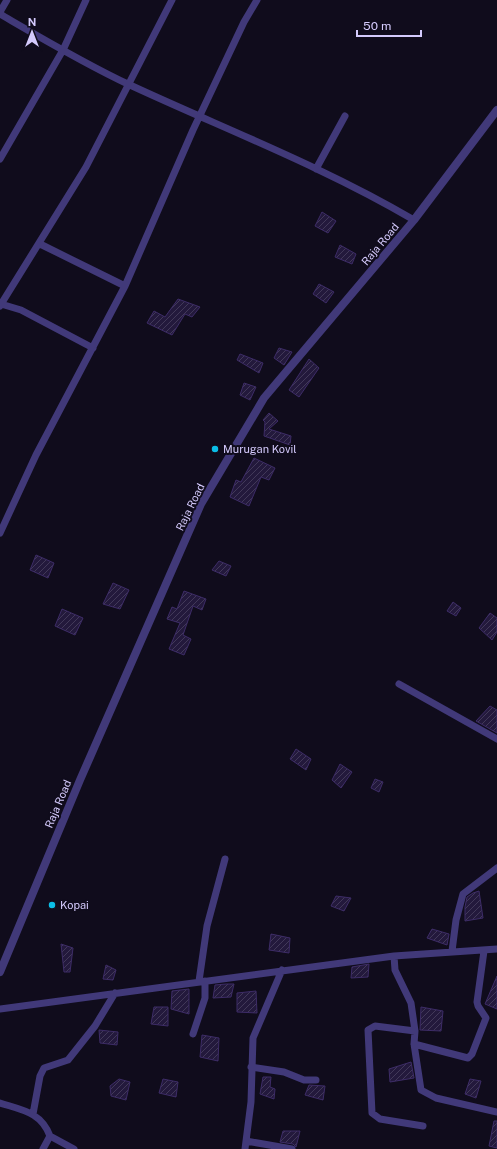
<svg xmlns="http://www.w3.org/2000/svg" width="497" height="1149" viewBox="0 0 497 1149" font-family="'Public Sans',sans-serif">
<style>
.building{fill:url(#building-hatch);stroke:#3d2c67}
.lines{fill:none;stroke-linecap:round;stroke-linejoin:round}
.minor{stroke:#413979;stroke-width:7}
.tertiary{stroke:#413979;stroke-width:8}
.poi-dot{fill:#0bbee7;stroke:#100c1c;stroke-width:1.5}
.labels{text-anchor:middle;stroke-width:4;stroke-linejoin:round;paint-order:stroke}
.street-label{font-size:11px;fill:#d4cafc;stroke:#100c1c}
.poi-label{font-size:11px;fill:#d4cafc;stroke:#100c1c;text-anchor:start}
</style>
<defs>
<pattern id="building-hatch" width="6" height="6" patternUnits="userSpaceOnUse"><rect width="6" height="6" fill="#23193c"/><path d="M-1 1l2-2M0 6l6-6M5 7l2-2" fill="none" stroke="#423959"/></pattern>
</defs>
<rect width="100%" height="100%" fill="#100c1c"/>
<!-- building -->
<path class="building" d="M322,212L336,221L328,233L315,226Z
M340,245L356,254L352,264L335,257Z
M319,284L334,292L326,303L313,294Z
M178,299L200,307L192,317L185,314L172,335L147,323L154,311L165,317Z
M279,348L292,352L284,365L274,358Z
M240,354L263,363L259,373L237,360Z
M309,359L319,368L299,397L289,390Z
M244,383L256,387L250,400L240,395Z
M269,413L278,421L269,429L291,436L290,445L264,436L265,422L263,420Z
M254,458L275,468L269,480L261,477L249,506L230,497L236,480L241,482Z
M36,555L54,563L48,578L30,570Z
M219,561L231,566L226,576L212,570Z
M113,583L129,590L120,609L103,604Z
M184,591L206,599L202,610L193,606L183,635L191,639L184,655L169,649L180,623L167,619L172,607L177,609Z
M453,602L461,608L456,616L447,611Z
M62,609L83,618L75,635L55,626Z
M490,613L497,618V632L492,640L479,628Z
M490,706L497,710V733L476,721Z
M296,749L311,759L306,770L290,759Z
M340,764L352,772L341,788L332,780Z
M375,779L383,782L379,792L371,788Z
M479,891L483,918L465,921V907L467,897L473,893Z
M336,896L351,898L344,911L331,906Z
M432,929L449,934L447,945L427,938Z
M271,934L290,938L289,953L269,950Z
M61,944L73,948L70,972H64Z
M369,964L368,977L351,978L352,967Z
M106,965L116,970L113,980L103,979Z
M497,976V1009L485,1004Z
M226,984H234L231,997L213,998L215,985Z
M189,989V1014L171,1009L172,991Z
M256,991L257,1013L237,1012V993Z
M154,1007H168V1026L151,1024Z
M421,1007L443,1011L441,1031L420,1030Z
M99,1030L118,1032L117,1045L100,1043Z
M202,1035L219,1038L218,1061L200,1057Z
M411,1062L414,1078L390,1082L389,1069Z
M263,1077H271L270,1087L275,1089L274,1099L260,1094Z
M119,1079L130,1082L126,1100L111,1096L110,1086Z
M163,1079L178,1082L176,1097L159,1093Z
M470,1079L481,1081L476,1098L465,1094Z
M309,1085L325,1086L323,1100L305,1095Z
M494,1121H497V1148L489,1146Z
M283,1131H300L296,1147L293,1144L280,1142Z"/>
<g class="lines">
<!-- minor -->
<path class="minor" d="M0,12L7,0
M0,14C43,39 85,64 130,85C225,129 324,167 414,220
M0,159L63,50L86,0
M316,169L345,116
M40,244L125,286
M1,304L21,310L93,348
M0,306L86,167L172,0
M0,533L36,455L125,286L193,130L244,22L257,0
M399,684L497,739
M452,951L456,920L463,894L497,868
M394,956L395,970L411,1003L415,1031L414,1044L421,1090L436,1098L497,1112
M199,981L207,926L225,859
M0,1009L394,956L497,949
M415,1031L375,1026L368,1030L372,1113L380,1119L423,1126
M193,1034L205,998V981
M414,1044L468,1058L472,1054L486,1018L478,1006L477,1002L484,951
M251,1067L284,1072L304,1080H316
M0,1103C22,1110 41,1112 50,1136L43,1149
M33,1114L40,1076L44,1068L68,1060L95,1026L115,993
M50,1136L74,1149
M246,1141L292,1149
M245,1149L251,1102L253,1038L282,970"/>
<!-- tertiary -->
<path class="tertiary" d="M0,972L80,780L201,504L264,398L414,220L497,110"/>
</g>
<!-- markers -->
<g class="poi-dot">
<circle cx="215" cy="449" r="4"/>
<circle cx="52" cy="905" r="4"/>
</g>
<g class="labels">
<!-- street labels -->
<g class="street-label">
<text transform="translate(380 244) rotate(-50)" y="4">Raja Road</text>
<text transform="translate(190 507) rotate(-64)" y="4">Raja Road</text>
<text transform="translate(58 804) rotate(-67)" y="4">Raja Road</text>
</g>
<!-- poi labels -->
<g class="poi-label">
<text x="223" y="453">Murugan Kovil</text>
<text x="60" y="909">Kopai</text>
</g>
</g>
<!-- north arrow -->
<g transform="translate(32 32)" stroke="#100c1c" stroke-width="3" paint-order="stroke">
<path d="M0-3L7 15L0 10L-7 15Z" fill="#d4cafc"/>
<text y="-6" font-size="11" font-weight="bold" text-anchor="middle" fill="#d4cafc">N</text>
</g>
<!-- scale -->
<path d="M357 30v6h64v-6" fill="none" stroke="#d4cafc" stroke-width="2"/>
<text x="363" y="30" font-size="12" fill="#d4cafc" stroke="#100c1c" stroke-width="3" paint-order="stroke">50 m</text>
</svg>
